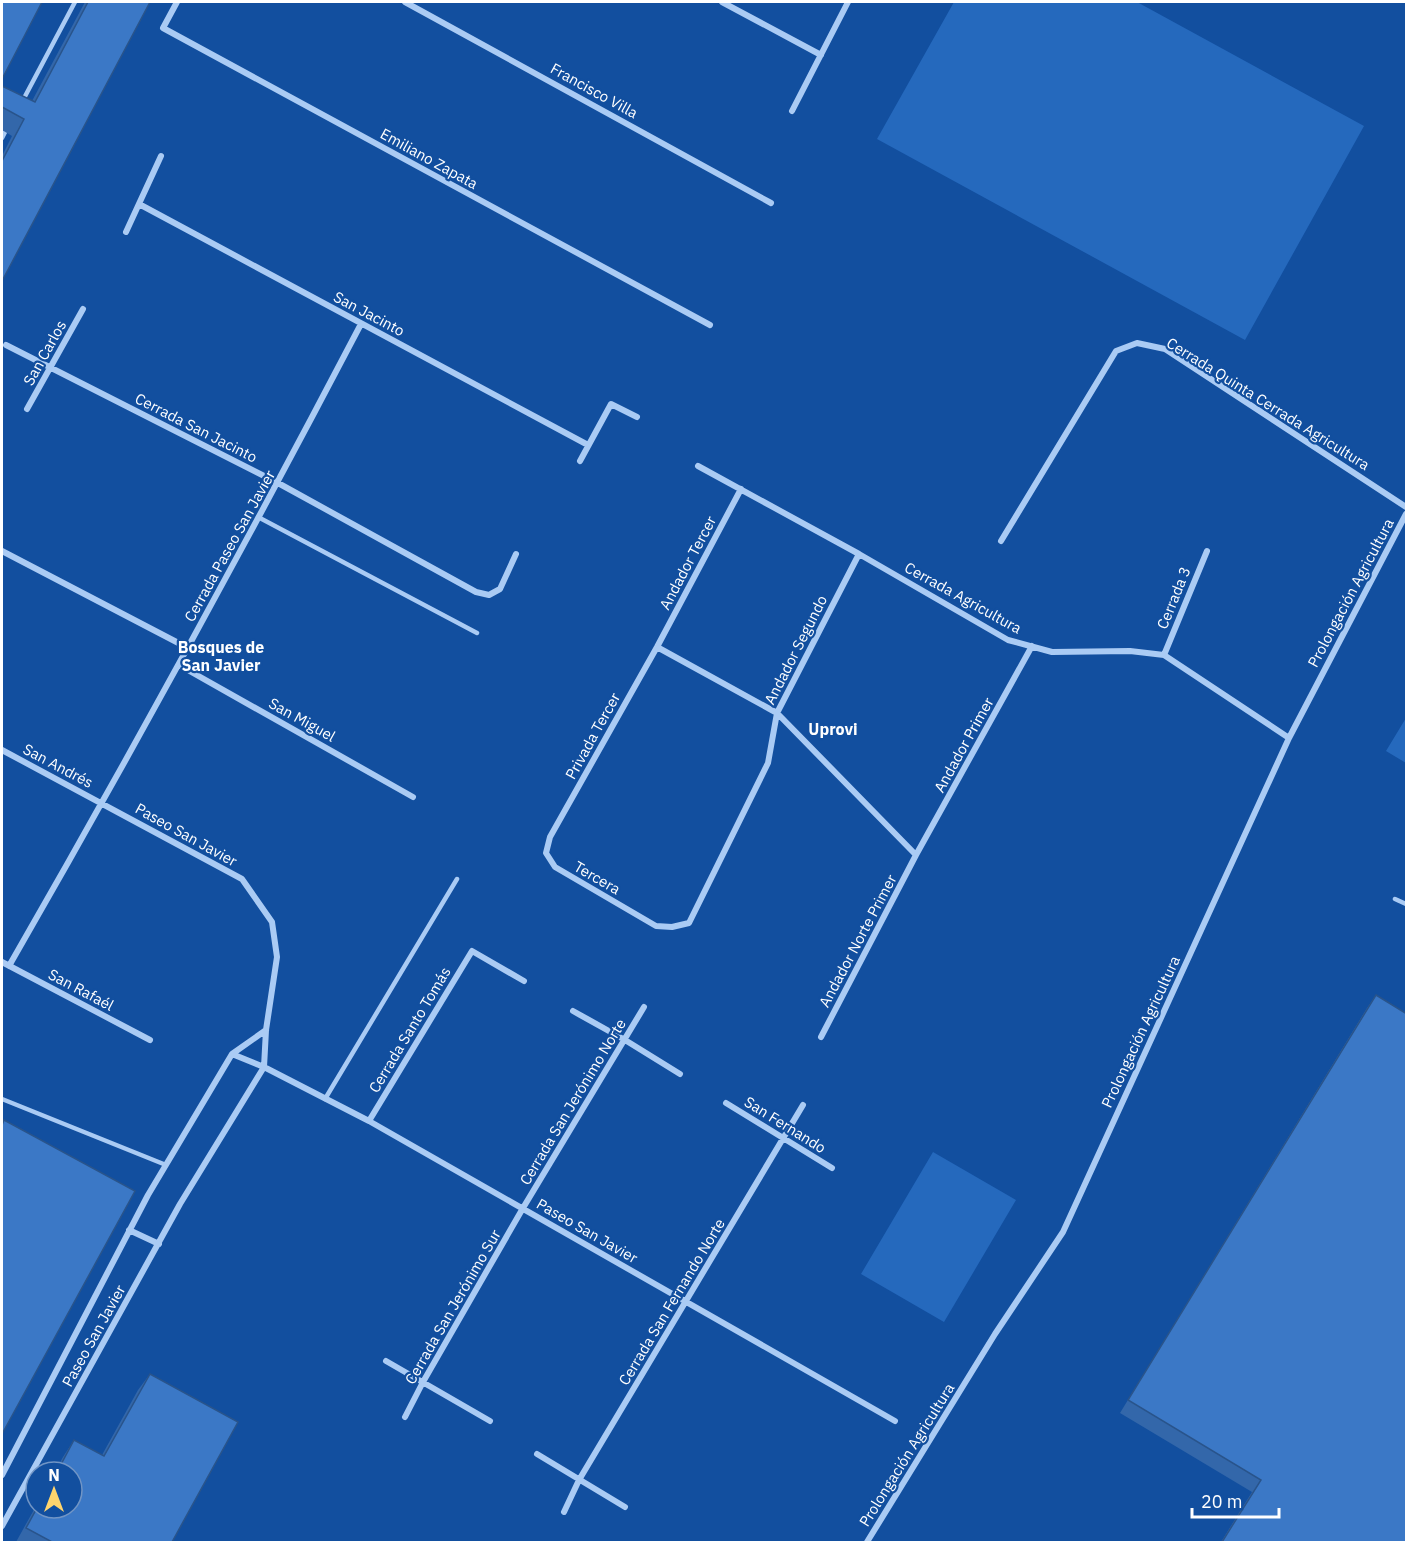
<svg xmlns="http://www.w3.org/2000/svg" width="1408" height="1544" viewBox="0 0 1408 1544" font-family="'IBM Plex Sans',sans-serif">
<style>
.green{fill:#2569bd}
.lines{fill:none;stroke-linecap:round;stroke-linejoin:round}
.service{stroke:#aacbf4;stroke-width:4.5}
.minor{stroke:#aacbf4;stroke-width:6}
.wall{fill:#3367aa}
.building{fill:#3b78c6;stroke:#29548b;stroke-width:1.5}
.labels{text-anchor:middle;stroke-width:4.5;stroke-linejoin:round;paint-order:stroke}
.street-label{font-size:15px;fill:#fff;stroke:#124f9f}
.neighbourhood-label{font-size:16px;font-weight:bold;fill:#fff;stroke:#124f9f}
</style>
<rect width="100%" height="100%" fill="#124f9f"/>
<!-- green -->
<path class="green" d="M954,2H1137L1364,126L1245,340L877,139Z
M1406,718V763L1386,751Z
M933,1152L1016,1200L944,1322L861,1274Z"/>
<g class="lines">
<!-- service -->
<path class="service" d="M22,102L75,2
M2,138L5,132
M258,517L477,633
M1395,899L1406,904
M2,1099L166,1165
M325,1099L457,879"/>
<!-- minor -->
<path class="minor" d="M177,2L163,28L710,325
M405,2L771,203
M722,2L821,55
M792,111L848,2
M139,204L588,445
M126,232L161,156
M6,345L278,483L476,592L489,595L500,589L516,554
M27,409L83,309
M580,461L611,404L637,417
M698,466L859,554L1008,640L1052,652L1130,651L1164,655L1289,738
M741,489L657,647L550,837L546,853L555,867L656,926L672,927L689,923L768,763L777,713L859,554
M1001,541L1116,351L1137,343L1165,349L1406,507
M2,551L188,648
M657,647L777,713L916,855
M1164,655L1207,551
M179,665L413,797
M2,750L242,879L272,922L277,957L266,1030L264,1067L180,1204L2,1526
M2,962L150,1040
M9,966C131,754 248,540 361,324
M573,1011L625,1040L680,1074
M821,1037L916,855L1032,646
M232,1054L264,1067L369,1121L895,1421
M726,1103L832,1168
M369,1121L472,951L524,981
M129,1230L159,1244
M386,1361L490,1421
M405,1417L423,1382L523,1208L644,1007
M537,1454L625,1507
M2,1475L148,1195L232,1054L266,1030
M564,1512L579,1480L803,1105
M867,1542L995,1334L1063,1232L1289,738L1406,514"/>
</g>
<!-- wall -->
<path class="wall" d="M85,2H150L2,281V156L12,136L2,130V86L32,101Z
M1376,995L1407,1542H1221L1252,1492L1120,1413L1367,1008Z
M150,1374L172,1542H16L36,1506V1508H72V1472H55L63,1457L74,1440L102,1455L138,1390Z"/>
<!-- building -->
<path class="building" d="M2,2H42L2,79Z
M88,2H150L2,281V161L24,119L2,107V86L35,102Z
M1376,995L1407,1014V1542H1222L1261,1480L1128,1400Z
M4,1120L135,1191L2,1434V1125Z
M150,1374L238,1422L172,1542H52L26,1528L37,1508H72V1472H57L74,1440L104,1456Z"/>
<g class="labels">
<!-- street labels -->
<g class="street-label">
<text transform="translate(594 91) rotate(29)" y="5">Francisco Villa</text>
<text transform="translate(429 159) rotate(29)" y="5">Emiliano Zapata</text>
<text transform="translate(369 314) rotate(28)" y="5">San Jacinto</text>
<text transform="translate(45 353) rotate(-61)" y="5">San Carlos</text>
<text transform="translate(1268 404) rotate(32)" y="5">Cerrada Quinta Cerrada Agricultura</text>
<text transform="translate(196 428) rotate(27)" y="5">Cerrada San Jacinto</text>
<text transform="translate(230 546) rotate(-61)" y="5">Cerrada Paseo San Javier</text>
<text transform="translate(688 563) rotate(-62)" y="5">Andador Tercer</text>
<text transform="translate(1351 593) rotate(-62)" y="5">Prolongación Agricultura</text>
<text transform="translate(963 598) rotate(29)" y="5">Cerrada Agricultura</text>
<text transform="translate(1174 598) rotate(-68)" y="5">Cerrada 3</text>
<text transform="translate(796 650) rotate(-63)" y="5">Andador Segundo</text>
<text transform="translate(302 720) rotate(29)" y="5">San Miguel</text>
<text transform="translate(593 736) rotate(-61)" y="5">Privada Tercer</text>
<text transform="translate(964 745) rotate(-61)" y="5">Andador Primer</text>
<text transform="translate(58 766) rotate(28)" y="5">San Andrés</text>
<text transform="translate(186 835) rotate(29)" y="5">Paseo San Javier</text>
<text transform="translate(597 878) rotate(30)" y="5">Tercera</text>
<text transform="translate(858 941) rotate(-62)" y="5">Andador Norte Primer</text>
<text transform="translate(81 990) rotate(28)" y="5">San Rafaél</text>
<text transform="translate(410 1030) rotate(-59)" y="5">Cerrada Santo Tomás</text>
<text transform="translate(1141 1032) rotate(-65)" y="5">Prolongación Agricultura</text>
<text transform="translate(573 1102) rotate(-59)" y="5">Cerrada San Jerónimo Norte</text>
<text transform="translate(785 1125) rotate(32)" y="5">San Fernando</text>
<text transform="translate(587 1231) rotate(30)" y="5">Paseo San Javier</text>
<text transform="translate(672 1302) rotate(-59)" y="5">Cerrada San Fernando Norte</text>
<text transform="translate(453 1307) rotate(-60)" y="5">Cerrada San Jerónimo Sur</text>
<text transform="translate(94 1336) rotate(-61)" y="5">Paseo San Javier</text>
<text transform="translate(907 1455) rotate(-58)" y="5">Prolongación Agricultura</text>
</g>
<!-- neighbourhood labels -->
<g class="neighbourhood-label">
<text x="221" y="653">Bosques de<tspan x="221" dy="18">San Javier</tspan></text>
<text x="833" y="735">Uprovi</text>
</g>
</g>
<!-- border -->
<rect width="1408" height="1544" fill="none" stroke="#ffffff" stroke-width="6"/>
<!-- north arrow -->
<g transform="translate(54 1490)"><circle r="28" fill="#124f9f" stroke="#7195c5" stroke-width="1.5"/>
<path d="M0-4.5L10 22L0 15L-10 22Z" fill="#ffd56d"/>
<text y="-9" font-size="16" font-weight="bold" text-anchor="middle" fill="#ffffff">N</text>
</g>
<!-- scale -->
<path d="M1192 1508v9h87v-9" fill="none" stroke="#ffffff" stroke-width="3"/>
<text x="1201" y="1508" font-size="18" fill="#ffffff" stroke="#124f9f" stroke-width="4.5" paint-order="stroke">20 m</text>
</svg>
